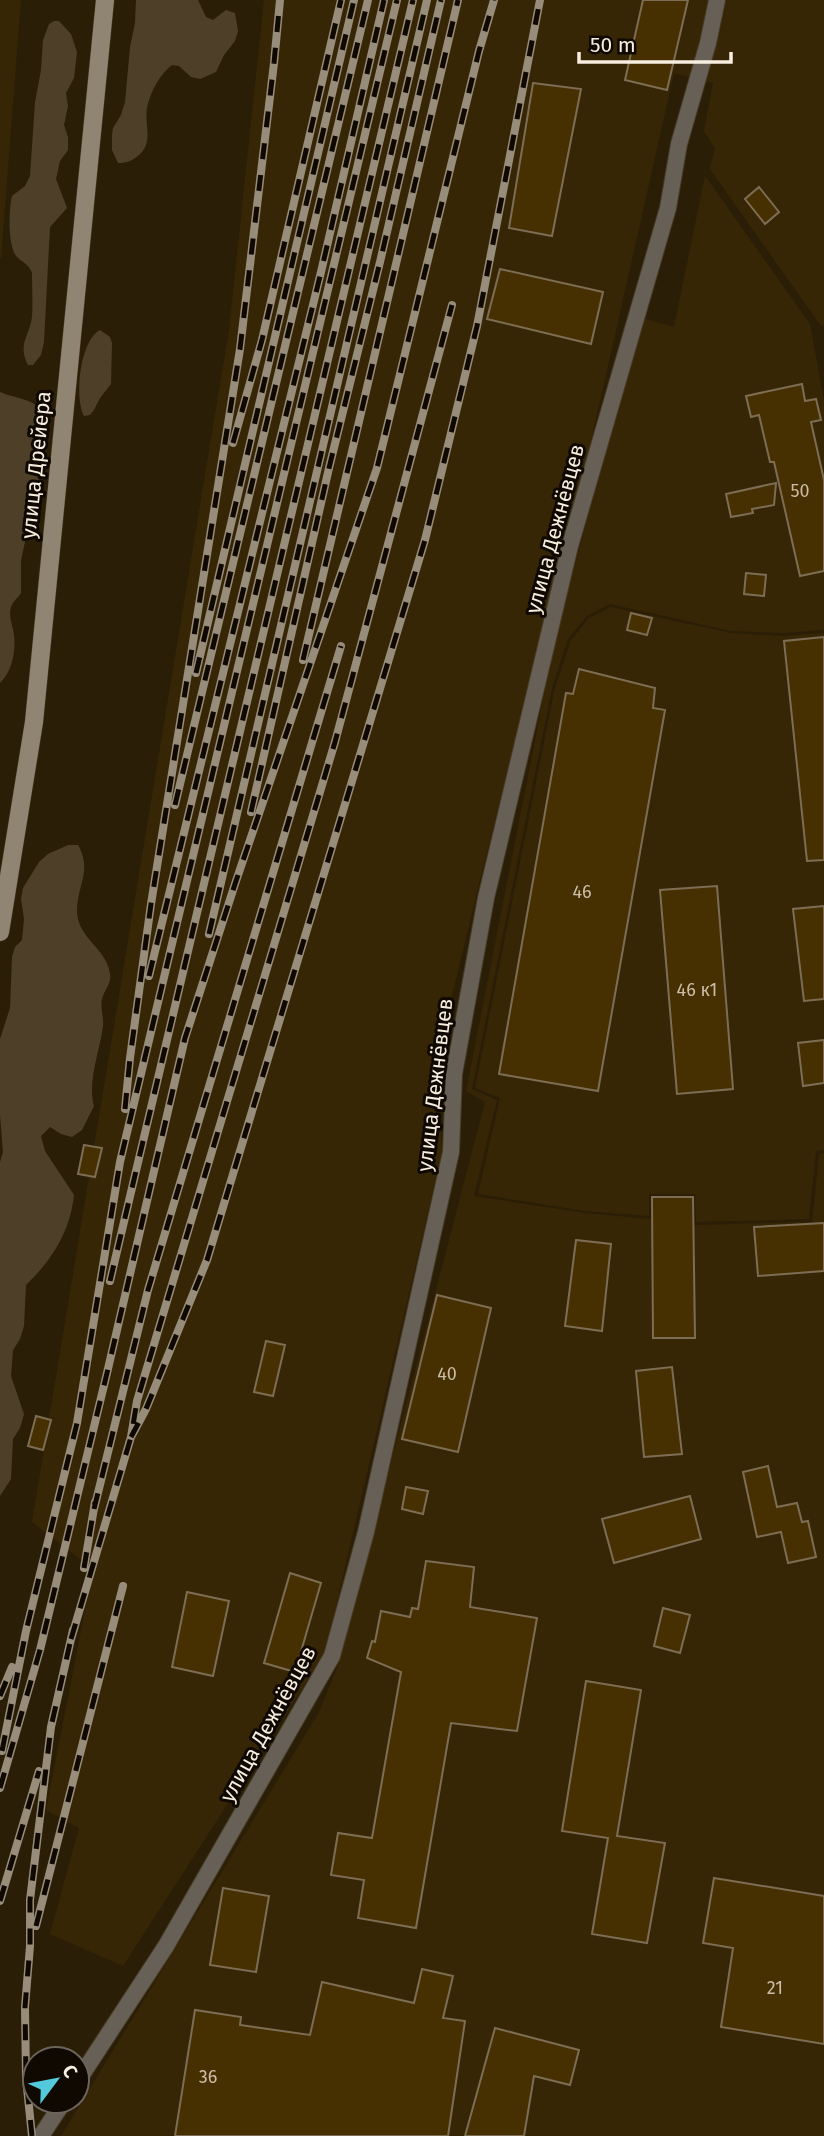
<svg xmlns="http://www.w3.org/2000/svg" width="824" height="2136" viewBox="0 0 824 2136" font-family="'Fira Sans',sans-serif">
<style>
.built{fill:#372606}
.green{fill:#4e4028}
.building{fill:#462f00;stroke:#7d6d54;stroke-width:2}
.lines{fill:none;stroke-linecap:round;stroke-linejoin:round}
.minor-casing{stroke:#483b25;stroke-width:18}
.secondary-casing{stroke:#483b25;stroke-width:19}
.minor{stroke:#676056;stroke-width:16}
.secondary{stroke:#908573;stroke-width:18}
.rail-casing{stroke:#988d7b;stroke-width:8}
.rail{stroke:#0f0902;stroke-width:5;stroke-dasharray:16;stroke-linecap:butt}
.labels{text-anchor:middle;stroke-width:6;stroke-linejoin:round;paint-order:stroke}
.number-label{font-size:18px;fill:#cbbea8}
.street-label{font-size:21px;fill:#f7eee0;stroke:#0f0902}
</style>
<rect width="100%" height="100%" fill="#2b1e07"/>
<!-- built -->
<path class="built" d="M0,0H21L1,258H0Z
M264,0H824V325L821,326L710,169L715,148L704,131L713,83L674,73L589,450L482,872L435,1066L442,1152L325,1653L123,1966L50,1934L79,1828L46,1810L93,1569L32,1522L229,330Z
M705,176L810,324L824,401V630L783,633L731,631L610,604L587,616L568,639L552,688L472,1089L497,1100L474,1196L585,1213L651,1219L652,1197H693L694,1225L812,1222L819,1154L824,1153V2136H61L318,1714L338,1666L485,1102L466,1091L556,634L642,318L674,327Z
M611,607L731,633L783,636L824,633V1150L816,1151L809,1219L696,1222L695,1194H649V1216L585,1211L478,1194L500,1098L475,1088L555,688L571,640L589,618Z"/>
<!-- green -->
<path class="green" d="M136,0H198L206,17L213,20L226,10L235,13L238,31L235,41L224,55L216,72L200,79L191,77L179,66L172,65C160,74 150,92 147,108C144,125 154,142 139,155C132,161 127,163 118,163L112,150V135L113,128L121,115L125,102L130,47L135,23Z
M54,21H59L71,34L77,52L74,78L66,93L68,106L64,125L68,137V150L60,161L56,179L67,208L50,227L44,342L41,355L33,365H28C17,344 30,335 32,317C33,302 32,288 32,273C29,264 23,263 17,257C7,246 9,209 12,196L25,186L30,176L35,102L41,70L43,40L49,24Z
M100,330L110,337L112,343L111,384L100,398L94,410L90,415L84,416C74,398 80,340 100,330Z
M0,392C11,397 26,398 36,405C49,415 46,466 42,481C40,488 32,491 28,497L30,519L21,560V593C17,599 13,601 11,607C8,617 13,625 14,635C16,651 12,672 0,683Z
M68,845H78C93,871 76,887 77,913C79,939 107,949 110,974C112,983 104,990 102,999C100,1008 104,1017 103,1026C100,1051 87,1081 94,1106L82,1130L72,1137L61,1134L50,1127L41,1136L45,1151L74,1195C70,1232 52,1260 26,1285L24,1326L20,1339L13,1350L11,1376L24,1414L20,1428L13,1439L11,1479L0,1496V1162L3,1152L0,1115V1039L10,1008L12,957L15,947L22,940L24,919L21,899L23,888L39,862L48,854Z"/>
<!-- building -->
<path class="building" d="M643,0H688L667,90L625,80Z
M533,83L581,89L552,236L509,228Z
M759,187L779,212L765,224L745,199Z
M500,269L603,292L591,344L487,319Z
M802,384L805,401L816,399L821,420L811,422L824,480V571L800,576L774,462H770L759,415L751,417L746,396Z
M776,483L774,505L752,509L753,513L731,517L726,494Z
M746,573L766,575L764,596L744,594Z
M631,613L652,618L647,635L627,630Z
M824,637V860L807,861L784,641Z
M579,669L655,688L653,708L665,710L598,1091L499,1074L566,693L573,694Z
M717,886L733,1089L677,1094L660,890Z
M824,906V999L804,1001L793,909Z
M824,1040V1083L803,1086L798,1043Z
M84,1145L102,1148L95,1177L78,1174Z
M652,1197H693L695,1338H653Z
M824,1223V1271L758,1276L754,1227Z
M576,1240L611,1244L602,1331L565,1326Z
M437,1295L491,1308L458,1452L402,1439Z
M266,1341L285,1345L273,1396L254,1392Z
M672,1367L682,1454L644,1457L636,1371Z
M36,1416L51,1420L43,1450L28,1446Z
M768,1466L777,1507L797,1503L802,1522L808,1521L816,1557L788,1563L781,1532L757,1537L743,1472Z
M406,1487L428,1491L423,1514L402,1509Z
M690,1496L701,1539L614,1563L602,1519Z
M426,1561L474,1567L470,1607L537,1618L517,1731L451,1723L416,1928L358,1918L364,1880L331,1875L338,1833L372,1838L401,1672L367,1658L372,1641L375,1642L381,1611L410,1617L412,1608L418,1609Z
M290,1573L321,1583L295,1672L264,1663Z
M187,1592L229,1601L213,1676L172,1667Z
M663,1608L690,1615L680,1653L654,1646Z
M586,1681L641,1690L617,1836L665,1843L647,1943L592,1934L608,1838L562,1831Z
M714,1878L824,1896V2044L721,2027L733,1948L703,1943Z
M223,1888L269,1896L256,1972L210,1965Z
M422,1969L453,1976L443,2018L465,2021L448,2136H175L195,2010L241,2017L240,2025L310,2035L322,1982L414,2003Z
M495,2028L579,2050L570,2085L534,2076L524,2136H465Z"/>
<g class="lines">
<!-- minor casing -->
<g class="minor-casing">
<path id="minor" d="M77,2082L166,1946L332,1656L366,1532L451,1152L454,1074L486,898L570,546L668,208L679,144L708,43L717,0
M41,2136L64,2101"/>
</g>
<!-- secondary casing -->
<g class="secondary-casing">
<path id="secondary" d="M0,932L34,722L105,0"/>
</g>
<!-- minor -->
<use href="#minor" class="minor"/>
<!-- secondary -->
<use href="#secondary" class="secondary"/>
<!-- rail casing -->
<g class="rail-casing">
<path id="rail" d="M233,443L262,340L341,0
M303,660L458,0
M196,673L354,0
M175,805L368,0
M251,812L329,468L380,262L441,0
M209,934L427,0
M149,976L321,272L384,0
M125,1109L130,1058L151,904L240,349L274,63L280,0
M110,1281L413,0
M131,1437L146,1409L207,1260L425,540L477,326L540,0
M94,1509L148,1290L341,646
M84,1568L95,1502
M71,1639L131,1437L137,1401L335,742L452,305
M0,1696L12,1667
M2,1751L26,1631L77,1423L120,1162L397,0
M0,1788L40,1650L107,1373L185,1038L235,884L377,468L479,51L494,0
M0,1901L39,1771
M36,1926L123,1586
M32,2136L26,2078L25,2007L30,1946V1900L51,1727L73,1630"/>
</g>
<!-- rail -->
<use href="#rail" class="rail"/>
</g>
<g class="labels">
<!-- number labels -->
<g class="number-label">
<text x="800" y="497">50</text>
<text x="582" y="898">46</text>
<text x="697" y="996">46 к1</text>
<text x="447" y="1380">40</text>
<text x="775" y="1994">21</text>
<text x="208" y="2083">36</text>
</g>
<!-- street labels -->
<g class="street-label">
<text transform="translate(36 465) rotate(-84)" y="7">улица Дрейера</text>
<text transform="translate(555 529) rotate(-75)" y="7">улица Дежнёвцев</text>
<text transform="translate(435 1085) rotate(-83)" y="7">улица Дежнёвцев</text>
<text transform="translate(268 1724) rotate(-61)" y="7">улица Дежнёвцев</text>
</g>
</g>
<!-- north arrow -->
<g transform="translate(56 2080) rotate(58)"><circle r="33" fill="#0f0902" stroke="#6c655b" stroke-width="2"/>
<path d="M0-5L12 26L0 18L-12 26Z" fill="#53cadc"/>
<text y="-10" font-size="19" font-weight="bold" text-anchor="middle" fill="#f7eee0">С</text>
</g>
<!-- scale -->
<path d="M579 52v10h152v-10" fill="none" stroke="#f7eee0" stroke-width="3.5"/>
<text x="590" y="52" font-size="21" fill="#f7eee0" stroke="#0f0902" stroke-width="5" paint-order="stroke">50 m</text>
</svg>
